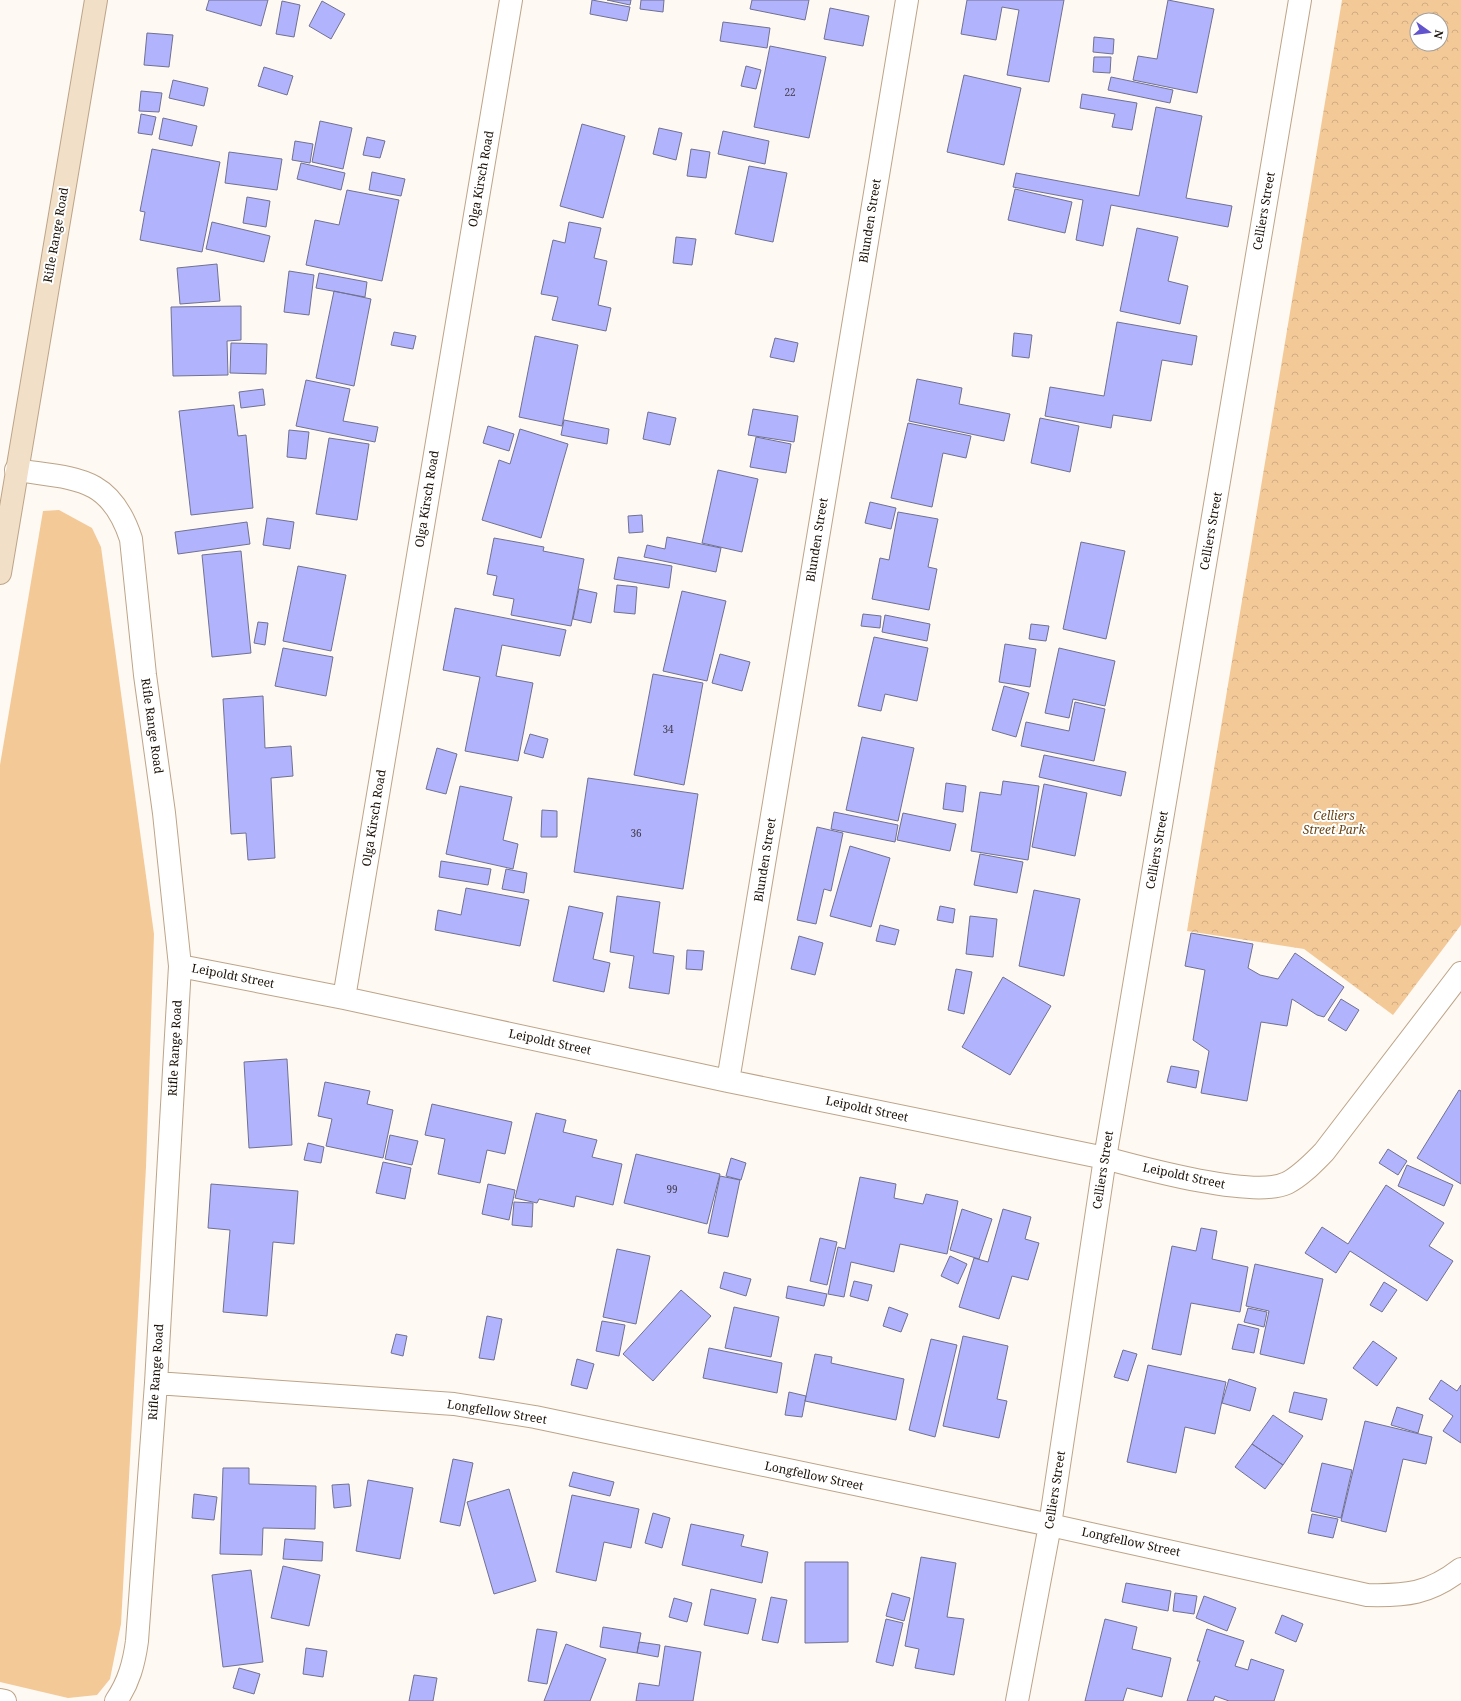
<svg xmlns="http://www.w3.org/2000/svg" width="1461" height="1701" viewBox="0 0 1461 1701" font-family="'Noto Serif',serif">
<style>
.green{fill:#f4c998}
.park{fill:url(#park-crowns);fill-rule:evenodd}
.building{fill:#b2b3fd;stroke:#707191}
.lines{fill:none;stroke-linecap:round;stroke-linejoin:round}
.minor-casing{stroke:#bda487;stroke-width:24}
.secondary-casing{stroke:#bda487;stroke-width:24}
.minor{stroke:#fff;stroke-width:22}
.secondary{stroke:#f1dfc8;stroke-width:22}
.labels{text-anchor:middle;stroke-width:4;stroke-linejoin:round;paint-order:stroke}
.number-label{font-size:10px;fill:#3f3944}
.street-label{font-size:12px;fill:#191006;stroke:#fff}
.park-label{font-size:12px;font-style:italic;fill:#6a4513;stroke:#fff}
</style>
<defs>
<pattern id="park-crowns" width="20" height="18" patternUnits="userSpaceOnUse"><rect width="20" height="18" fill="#f4c998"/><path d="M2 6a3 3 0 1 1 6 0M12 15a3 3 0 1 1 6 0" fill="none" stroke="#d1ac82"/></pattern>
</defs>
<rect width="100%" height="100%" fill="#fef9f3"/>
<!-- green -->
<path class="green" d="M59,510L92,528L101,547L154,934L146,1167L121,1624L110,1679L97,1695L68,1698L0,1682V765L43,511Z"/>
<!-- park -->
<path class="park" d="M1342,0H1461V925L1393,1015L1304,949L1187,931ZM1417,20H1441V44H1417Z"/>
<!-- building -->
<path class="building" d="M209,0H268L261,26L206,10Z
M592,0L630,7L627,21L590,14Z
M607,0H631L630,5Z
M641,0H664L663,12L640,9Z
M752,0H809L805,20L750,9Z
M967,0H1064L1049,82L1007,75L1019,10L1002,7L996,40L961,34Z
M1168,0L1214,9L1197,93L1133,80L1138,56L1157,59Z
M282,1L300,5L294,37L276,34Z
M322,1L345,14L331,39L309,26Z
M830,8L869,16L863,46L824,39Z
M723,22L770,28L767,48L720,41Z
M147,33L173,35L169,67L144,65Z
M1094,37L1114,39L1113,54L1093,52Z
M770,46L826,57L809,138L754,127Z
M1094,57H1111L1110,73L1093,72Z
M746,66L761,70L756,89L741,86Z
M264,67L293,76L287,95L258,86Z
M964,75L1021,88L1004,165L947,152Z
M1111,77L1173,90L1170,103L1108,90Z
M173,80L208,88L204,106L169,98Z
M141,91L162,93L159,112L139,111Z
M1082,94L1137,103L1132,130L1112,127L1115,114L1080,108Z
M1156,107L1202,116L1186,198L1232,206L1228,227L1111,205L1103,246L1076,240L1083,200L1013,187L1016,173L1139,196Z
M141,114L156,117L152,135L138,133Z
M163,118L197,126L192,146L159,139Z
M320,121L352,128L343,169L312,162Z
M582,124L625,136L603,218L560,206Z
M659,128L682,133L676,160L653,154Z
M723,131L769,141L765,164L718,154Z
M367,137L385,141L380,158L363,155Z
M295,141L313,144L310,163L292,160Z
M152,149L220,162L202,252L140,240L145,212L140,211Z
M691,149L710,152L706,178L687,176Z
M229,152L282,159L277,190L225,183Z
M301,163L345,173L341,190L297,179Z
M749,166L787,173L773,242L735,234Z
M372,172L405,179L401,196L369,190Z
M1015,189L1072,202L1065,233L1008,220Z
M347,190L399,200L382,281L306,265L315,220L339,225Z
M247,197L270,201L266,227L243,223Z
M212,222L270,236L264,262L206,249Z
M569,222L601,228L594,258L607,261L598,305L611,308L606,331L552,320L558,297L541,294L553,240L565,243Z
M1137,228L1178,237L1168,281L1188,286L1180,324L1120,311Z
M676,237L696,239L692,265L673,263Z
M217,264L220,301L180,304L177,268Z
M289,271L314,275L309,315L284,312Z
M319,273L367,282L365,297L316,288Z
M334,291L371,299L354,386L316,378Z
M241,306V340L227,341L228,375L173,376L171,307Z
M1117,322L1197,336L1192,365L1162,360L1151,421L1113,415L1111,428L1045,416L1050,387L1104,396Z
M394,332L416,336L413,349L391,345Z
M1014,333L1032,335L1029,358L1012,356Z
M535,336L578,345L562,426L519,417Z
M775,338L798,343L794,362L770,357Z
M231,343L267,344L266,374L230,373Z
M917,379L962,388L959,404L1010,414L1004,441L909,421Z
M306,380L350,389L343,421L378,427L375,442L296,426Z
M263,389L265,405L241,408L239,392Z
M234,405L238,436L246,435L253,508L191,515L179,411Z
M753,409L798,416L794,442L748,435Z
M648,412L676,418L670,445L643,439Z
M1040,418L1079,426L1070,472L1031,463Z
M564,420L609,429L607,444L561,435Z
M908,423L971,436L966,458L943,453L932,507L891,498Z
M488,426L514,434L509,451L483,443Z
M520,429L568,444L541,538L482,520L499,460L510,464Z
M289,430L309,432L306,459L287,457Z
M756,437L791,444L786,473L750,467Z
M329,438L369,444L357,520L316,514Z
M718,470L758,479L742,552L702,543Z
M870,502L896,508L891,529L865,523Z
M898,512L938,519L928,567L937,569L929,610L872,599L880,558L889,560Z
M642,515L643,532L629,533L628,516Z
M267,518L294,522L290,549L263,545Z
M247,522L250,544L178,554L175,532Z
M667,537L721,548L716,572L644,557L647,545L665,549Z
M494,538L544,547L543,551L584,559L571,626L511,615L514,599L493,595L497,576L487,574Z
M1081,542L1125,551L1106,639L1063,629Z
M241,551L251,653L212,657L202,555Z
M618,557L672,566L669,588L614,579Z
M298,566L346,575L331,651L283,641Z
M617,585L637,587L635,614L614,612Z
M579,589L597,593L591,623L573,619Z
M682,591L726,601L707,681L663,671Z
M455,608L566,630L560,656L502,645L496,676L533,683L518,761L465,751L480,677L443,670Z
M863,614L881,616L880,628L861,626Z
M885,615L930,624L927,641L882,632Z
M258,622L268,623L265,645L254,643Z
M1031,624L1049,626L1046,641L1029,639Z
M874,637L928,648L917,701L885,694L881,711L858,706Z
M1005,644L1036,649L1030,687L999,682Z
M283,648L333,657L326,696L275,686Z
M1059,648L1115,661L1105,706L1073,699L1069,718L1045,713Z
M720,654L750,662L742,691L712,683Z
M653,674L703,683L684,785L634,775Z
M1004,686L1029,693L1016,737L992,730Z
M263,696L265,748L291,746L293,776L271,778L275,858L248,860L246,833L231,834L223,699Z
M1075,702L1105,709L1094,761L1021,746L1026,722L1069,731Z
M530,734L548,739L543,758L524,753Z
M862,737L914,748L898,821L846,810Z
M437,748L457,754L446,794L426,789Z
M1044,755L1126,772L1121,796L1039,777Z
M588,778L698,794L683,889L574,872Z
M1003,781L1039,786L1028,860L971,851L980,792L1001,795Z
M946,783L966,786L963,812L943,809Z
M1044,784L1087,793L1075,856L1032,847Z
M460,786L512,797L503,840L518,844L513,869L446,854Z
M542,810L557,811V837H541Z
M834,812L898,825L895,842L831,829Z
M903,813L956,824L950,851L897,840Z
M817,827L843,833L831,891L824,889L816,924L797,920Z
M850,846L890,858L871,927L830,916Z
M980,854L1023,862L1017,893L974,885Z
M441,861L491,869L488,885L439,877Z
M506,869L527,873L524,893L502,889Z
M466,888L529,900L520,946L435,930L438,910L461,915Z
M1034,890L1080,899L1064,976L1019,966Z
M617,896L660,902L653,953L674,956L669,994L629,988L634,956L610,952Z
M569,906L603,913L593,959L610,963L604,992L553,981Z
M940,906L955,909L953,923L937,920Z
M970,916L997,919L993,957L966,954Z
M880,925L899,930L895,945L876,941Z
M1191,933L1253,944L1248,968L1260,975L1278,979L1295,953L1344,987L1324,1017L1317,1015L1292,999L1287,1026L1261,1022L1247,1101L1201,1093L1209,1051L1193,1040L1205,970L1185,966Z
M799,936L823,943L815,975L791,969Z
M687,950L704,951L702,970L686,969Z
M956,969L972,972L964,1014L948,1010Z
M1003,977L1051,1006L1010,1075L962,1047Z
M1341,999L1359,1010L1346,1031L1328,1020Z
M287,1059L292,1145L249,1148L244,1062Z
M1171,1066L1199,1071L1196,1088L1167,1082Z
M325,1082L370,1091L367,1104L393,1110L383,1158L326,1146L332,1119L318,1116Z
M1459,1090L1461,1091V1184L1417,1158Z
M432,1104L512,1122L505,1154L487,1150L480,1183L438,1174L445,1139L425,1135Z
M536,1113L566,1120L563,1132L597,1140L592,1157L622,1164L613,1205L576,1196L574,1207L539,1199L537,1203L515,1198Z
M390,1135L418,1141L412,1165L385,1159Z
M308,1143L324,1147L321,1163L304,1160Z
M1388,1149L1407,1161L1398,1175L1379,1163Z
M636,1154L720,1174L707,1224L624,1203Z
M731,1158L746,1163L741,1180L726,1176Z
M383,1162L411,1168L405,1199L376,1193Z
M1407,1165L1453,1185L1444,1206L1398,1186Z
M720,1176L740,1180L728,1237L708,1233Z
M860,1177L896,1184L894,1198L923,1204L926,1194L958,1201L947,1254L900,1244L894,1272L851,1262L844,1297L828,1294L838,1247L845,1249Z
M211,1184L298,1191L294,1244L273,1242L267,1316L223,1312L230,1230L208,1228Z
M488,1184L515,1190L509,1220L482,1214Z
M1386,1185L1444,1223L1429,1246L1453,1261L1427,1301L1350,1251L1336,1273L1305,1253L1322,1227L1348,1244Z
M514,1202L533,1203L532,1227L512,1225Z
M962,1209L992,1219L979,1259L950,1250Z
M1003,1209L1031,1217L1025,1239L1039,1243L1028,1280L1012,1276L999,1319L959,1307L974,1258L988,1262Z
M1201,1228L1217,1231L1212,1259L1248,1267L1240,1312L1191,1303L1181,1355L1152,1349L1172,1246L1196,1251Z
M820,1238L837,1242L827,1285L810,1281Z
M617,1249L650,1256L636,1324L603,1317Z
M950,1256L967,1264L958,1284L941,1276Z
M1255,1264L1323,1279L1304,1364L1260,1354L1269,1311L1246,1306Z
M724,1272L751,1279L746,1296L720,1288Z
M854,1281L872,1285L868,1301L850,1296Z
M1384,1282L1397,1290L1382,1312L1370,1305Z
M788,1286L827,1294L824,1306L786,1298Z
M681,1290L711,1316L653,1381L623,1354Z
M734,1307L779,1317L771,1357L725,1348Z
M889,1307L908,1314L901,1332L883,1326Z
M1248,1308L1267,1312L1264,1327L1244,1322Z
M487,1316L502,1319L494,1360L479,1358Z
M602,1321L625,1325L619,1356L596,1351Z
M1238,1324L1259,1329L1254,1353L1232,1349Z
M396,1334L407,1336L403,1356L391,1353Z
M963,1336L1008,1346L997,1399L1007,1401L999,1438L943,1426Z
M931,1339L957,1345L935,1437L909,1430Z
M1373,1341L1397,1358L1377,1386L1353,1368Z
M709,1348L782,1363L777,1393L703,1378Z
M1123,1350L1137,1354L1128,1381L1114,1377Z
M815,1354L832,1357L831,1363L904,1379L896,1420L805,1401Z
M577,1359L594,1364L587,1389L571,1385Z
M1148,1365L1226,1382L1215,1434L1185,1427L1176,1473L1127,1462Z
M1229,1379L1256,1388L1250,1411L1222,1403Z
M1441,1380L1457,1391L1461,1385V1443L1443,1431L1453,1416L1429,1399Z
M789,1392L806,1396L802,1417L785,1415Z
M1294,1392L1327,1399L1322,1420L1289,1412Z
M1397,1407L1423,1415L1418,1433L1391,1425Z
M1273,1415L1303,1436L1283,1465L1252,1444Z
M1365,1421L1432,1437L1426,1464L1403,1459L1386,1532L1341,1521Z
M1252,1444L1283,1465L1265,1489L1235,1467Z
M453,1459L473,1463L460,1526L440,1522Z
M1322,1463L1352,1470L1341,1518L1311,1511Z
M223,1468H249V1484L316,1486L315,1529L263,1528L262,1555L220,1554Z
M573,1472L614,1482L610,1496L569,1486Z
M368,1480L413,1488L400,1559L356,1551Z
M349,1484L351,1506L334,1508L332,1485Z
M509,1489L536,1581L494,1594L467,1502Z
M194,1494L217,1497L214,1520L192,1518Z
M572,1495L639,1509L631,1548L604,1542L596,1581L556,1572Z
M653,1513L670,1518L662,1548L645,1543Z
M1312,1514L1338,1519L1333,1538L1308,1533Z
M691,1524L744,1535L741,1546L768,1552L762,1583L682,1565Z
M285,1539L323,1542L322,1561L283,1559Z
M921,1557L956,1563L947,1617L964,1619L954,1675L915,1668L919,1649L905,1646Z
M805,1562H848V1642L805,1643Z
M283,1566L320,1575L309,1626L271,1618Z
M251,1570L263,1662L223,1667L212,1575Z
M1126,1583L1171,1591L1168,1611L1122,1602Z
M711,1589L756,1599L748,1634L704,1625Z
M892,1593L910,1598L904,1621L886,1616Z
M1175,1593L1197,1596L1194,1614L1173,1611Z
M1204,1596L1236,1608L1227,1631L1196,1618Z
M771,1597L787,1600L778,1643L762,1640Z
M674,1598L692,1603L687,1622L669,1617Z
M1282,1615L1303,1624L1296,1642L1275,1633Z
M886,1619L903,1623L893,1666L876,1662Z
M1105,1619L1137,1627L1132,1649L1171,1658L1162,1697L1127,1688L1123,1701H1085Z
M603,1627L641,1633L637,1653L600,1647Z
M537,1629L557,1632L547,1684L528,1681Z
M1207,1629L1244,1641L1235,1666L1248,1670L1251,1659L1284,1670L1274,1701H1229L1215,1696L1213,1701H1187L1200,1661H1197Z
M639,1642L660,1645L658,1657L637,1653Z
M566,1644L606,1659L590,1701H544Z
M665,1646L701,1652L693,1701H636L639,1683L659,1686Z
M306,1648L327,1651L323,1677L303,1674Z
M239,1668L260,1674L254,1694L233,1688Z
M414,1675L437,1678L433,1701H409Z"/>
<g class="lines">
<!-- minor casing -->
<g class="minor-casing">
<path id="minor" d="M16,470C75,479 110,475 131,539L145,675L164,813L180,966L156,1383L137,1641C134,1663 129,1682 116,1701
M180,966L344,998L728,1081L1105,1158C1142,1168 1254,1199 1287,1183C1301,1176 1313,1163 1324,1152L1461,973
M344,998L511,0
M728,1081L907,0
M156,1383L454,1404L535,1417L1050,1525L1367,1595C1406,1596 1429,1594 1461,1569
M0,1700L5,1701
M1017,1701L1050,1525L1105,1158L1300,0"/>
</g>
<!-- secondary casing -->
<g class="secondary-casing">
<path id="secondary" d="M0,573L96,0"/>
</g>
<!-- minor -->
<use href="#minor" class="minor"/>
<!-- secondary -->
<use href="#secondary" class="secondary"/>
</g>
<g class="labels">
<!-- number labels -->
<g class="number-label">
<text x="790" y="96">22</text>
<text x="668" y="733">34</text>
<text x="636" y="837">36</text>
<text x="672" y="1193">99</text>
</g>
<!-- street labels -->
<g class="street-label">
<text transform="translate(481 179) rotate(-80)" y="4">Olga Kirsch Road</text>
<text transform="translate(1264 211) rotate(-80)" y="4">Celliers Street</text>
<text transform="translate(870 221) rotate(-81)" y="4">Blunden Street</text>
<text transform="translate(56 235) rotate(-80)" y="4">Rifle Range Road</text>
<text transform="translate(427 499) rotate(-81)" y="4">Olga Kirsch Road</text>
<text transform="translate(1211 531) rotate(-80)" y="4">Celliers Street</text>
<text transform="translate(817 540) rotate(-81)" y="4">Blunden Street</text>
<text transform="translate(152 726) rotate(82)" y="4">Rifle Range Road</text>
<text transform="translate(374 818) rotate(-81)" y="4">Olga Kirsch Road</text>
<text transform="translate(1157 850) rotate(-80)" y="4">Celliers Street</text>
<text transform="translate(765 860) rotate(-81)" y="4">Blunden Street</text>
<text transform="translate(233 976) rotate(11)" y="4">Leipoldt Street</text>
<text transform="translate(550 1042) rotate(12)" y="4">Leipoldt Street</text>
<text transform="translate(175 1048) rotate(-87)" y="4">Rifle Range Road</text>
<text transform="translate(867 1109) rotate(12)" y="4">Leipoldt Street</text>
<text transform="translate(1103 1170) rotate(-81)" y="4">Celliers Street</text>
<text transform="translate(1184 1176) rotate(12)" y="4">Leipoldt Street</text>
<text transform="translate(156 1372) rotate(-86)" y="4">Rifle Range Road</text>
<text transform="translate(497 1412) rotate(9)" y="4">Longfellow Street</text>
<text transform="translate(814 1476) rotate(12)" y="4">Longfellow Street</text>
<text transform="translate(1055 1490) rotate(-81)" y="4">Celliers Street</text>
<text transform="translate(1131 1542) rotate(12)" y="4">Longfellow Street</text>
</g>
<!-- park labels -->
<g class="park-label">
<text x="1334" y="820">Celliers<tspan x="1334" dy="14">Street Park</tspan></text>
</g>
</g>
<!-- north arrow -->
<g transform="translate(1429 32) rotate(104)"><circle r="19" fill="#ffffff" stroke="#a39f9b"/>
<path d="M0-3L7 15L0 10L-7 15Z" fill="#6154cd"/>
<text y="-6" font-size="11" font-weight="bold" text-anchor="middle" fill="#191006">N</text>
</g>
</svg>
